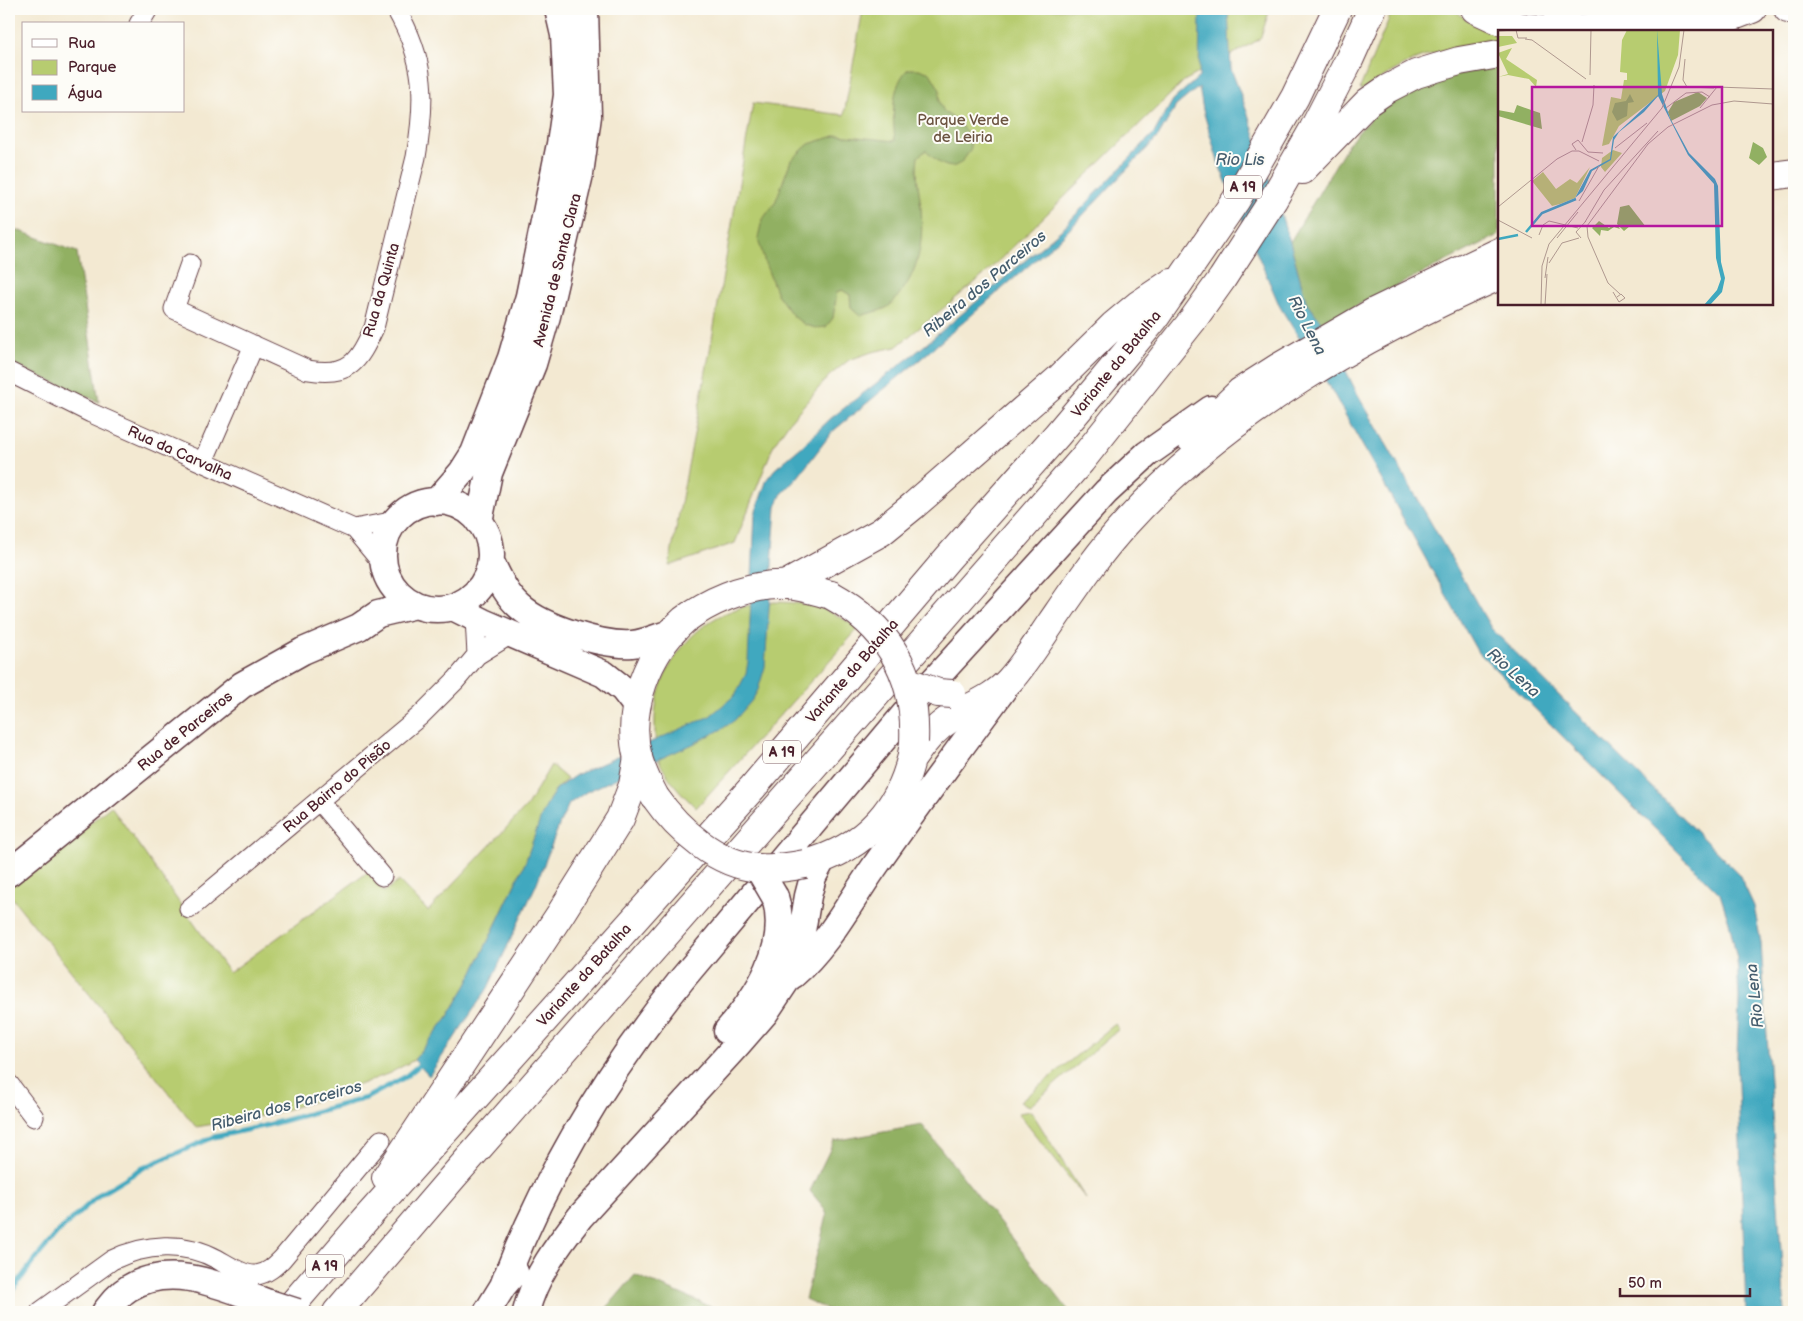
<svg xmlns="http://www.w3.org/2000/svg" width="1803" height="1321" viewBox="0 0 1803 1321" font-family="'Balsamiq Sans',sans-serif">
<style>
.green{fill:#b7cc70;stroke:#80764e}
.forest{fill:#91b062;stroke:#6e6846}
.water{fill:#3fa8bf;stroke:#446475}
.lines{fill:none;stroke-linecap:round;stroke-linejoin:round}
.stream{stroke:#3fa8bf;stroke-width:5}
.street-casing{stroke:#633d44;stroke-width:21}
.secondary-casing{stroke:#633d44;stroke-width:29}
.primary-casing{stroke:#633d44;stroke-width:30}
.highway-casing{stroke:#633d44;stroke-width:30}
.street{stroke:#fff;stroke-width:19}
.secondary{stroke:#fff;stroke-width:26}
.primary{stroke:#fff;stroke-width:28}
.highway{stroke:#fff;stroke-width:28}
.secondary-bridge-casing{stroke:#633d44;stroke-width:29;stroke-linecap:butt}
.primary-bridge-casing{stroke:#633d44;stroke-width:30;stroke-linecap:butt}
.secondary-bridge{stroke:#fff;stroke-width:26}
.primary-bridge{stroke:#fff;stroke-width:28}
.labels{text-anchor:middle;stroke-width:4;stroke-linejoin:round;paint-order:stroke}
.shield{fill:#fdfcf7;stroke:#806168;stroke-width:1}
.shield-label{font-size:14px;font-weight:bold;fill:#4a1f2b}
.park-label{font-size:15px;fill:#6b5340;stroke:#fdfcf7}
.street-label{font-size:15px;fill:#4a1f2b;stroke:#fdfcf7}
.water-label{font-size:16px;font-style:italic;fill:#455d6e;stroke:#fdfcf7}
.inset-river{fill:none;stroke:#3fa8bf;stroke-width:2.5}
.inset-road{fill:none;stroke:#af988f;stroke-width:1}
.view{fill:#b5179e;fill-opacity:0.15;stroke:#b5179e;stroke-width:2.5}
.inset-edge{fill:none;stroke:#4a1f2b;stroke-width:2.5}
</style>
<rect width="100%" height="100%" fill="#fdfcf7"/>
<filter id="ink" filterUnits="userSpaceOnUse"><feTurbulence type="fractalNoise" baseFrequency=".02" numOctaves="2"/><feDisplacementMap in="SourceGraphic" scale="10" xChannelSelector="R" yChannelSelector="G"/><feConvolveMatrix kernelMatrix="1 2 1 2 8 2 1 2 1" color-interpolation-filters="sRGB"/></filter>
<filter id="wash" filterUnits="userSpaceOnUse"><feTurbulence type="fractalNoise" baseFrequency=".0096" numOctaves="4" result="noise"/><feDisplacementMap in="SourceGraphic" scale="20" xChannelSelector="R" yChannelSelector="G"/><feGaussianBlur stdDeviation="1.12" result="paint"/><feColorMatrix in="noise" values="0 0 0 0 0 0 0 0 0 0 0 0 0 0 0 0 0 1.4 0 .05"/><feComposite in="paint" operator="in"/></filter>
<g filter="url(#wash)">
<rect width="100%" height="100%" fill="#f3e9d2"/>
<!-- green -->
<path class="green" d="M863,9H1270L1260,39L1184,81L984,275L896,347L872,352L849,360L829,376L790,421L774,444L735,543L669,566L710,350L753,103L844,115Z
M1393,9H1454C1466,21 1483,30 1499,34V43C1473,47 1445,49 1420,58C1399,66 1381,79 1362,90L1360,88Z
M769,602C811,602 824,607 859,628L696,808C682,794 669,781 660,763C655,753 655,738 655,726C654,704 660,683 671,664C694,625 725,607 769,602Z
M551,765L567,779L557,788L549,800L525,863L467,985L447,1018L414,1060L390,1073L322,1099L267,1115L196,1127L9,894V889L111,806L229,973L368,872L384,892L399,881L428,911L527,806Z
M1115,1024L1119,1029L1030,1106L1020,1102Z
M1031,1111L1086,1199L1018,1113Z"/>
<!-- forest -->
<path class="forest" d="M1499,60V235L1322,323L1306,301L1290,242L1348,144L1371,118L1389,102L1409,90Z
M908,69H919L930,73L940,90L939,101L944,112L956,120L968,134L971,148C957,175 944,170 926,150L918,157C916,173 918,184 920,199C924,231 922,265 902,291C897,297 892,305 886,308C878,312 868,313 860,316L851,308L850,295L842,290L837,292L833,318L826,327L816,328L805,325L793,316L777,294L765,263L758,238L762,220L775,203L791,160L809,144L838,135L895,141C893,118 890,87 908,69Z
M9,227L77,252L99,402L9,363Z
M922,1125L1070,1312H833L805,1299L827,1216L825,1209L810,1191L834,1141Z
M635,1275L724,1312H603Z"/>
<!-- water -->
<path class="water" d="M1200,9H1228L1231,69L1247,111L1290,242L1306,301L1322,323L1356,391L1491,628L1739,874L1754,906L1761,943L1785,1312H1746L1737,1056L1739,999L1737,959L1729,922L1720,894L1477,651L1332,391L1280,307L1219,165L1203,110L1199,87L1176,106L1158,137L1062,237L923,357L832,432L798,477L781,495L776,507L765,667L758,690L753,699L735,720L722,729L693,744L586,792L569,804L560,823L536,885L488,988L429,1076L414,1060L447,1018L467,985L525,863L541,817L549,800L557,788L576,775L710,716L735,695L746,674L748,661L755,514L767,479L775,469L800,448L830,419L919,350L1060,231L1154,133L1173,100L1199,77Z"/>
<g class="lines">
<!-- stream -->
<path class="stream" d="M9,1295L33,1262L59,1231L100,1194L143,1168L214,1137L264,1126L366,1098L405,1077L423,1062"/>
</g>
</g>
<g filter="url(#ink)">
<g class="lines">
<!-- street casing -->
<g class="street-casing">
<path id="street" d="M139,24L148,9
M190,264L174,309L308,370C350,377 358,362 374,328L416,157C426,99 426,61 396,9
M9,372L91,413L354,529L383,564
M203,462L254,345
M354,529L396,521
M475,618L477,655
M319,801L382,876
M189,909L420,716L456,680L477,655L511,634
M9,1084L34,1117
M40,1312L112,1260C145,1244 184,1241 217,1259C228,1265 243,1276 256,1275C267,1274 275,1266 282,1259L381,1140"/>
</g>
<!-- secondary casing -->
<g class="secondary-casing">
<path id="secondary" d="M383 555a54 54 0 1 1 108 0a54 54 0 1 1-108 0Z
M436,502L462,472L474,453L511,358L529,296L560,144L567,95L564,35L558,9
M479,522L489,473L533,364L547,316L580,174L588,116L585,9
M491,562C499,578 506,595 520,607C542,627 602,646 632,644C645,643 660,636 673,632
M453,607L483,622L604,674L623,689L637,707
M9,873L242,685L303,651L359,627L378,614L416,605
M793,975C827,946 848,905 873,869C916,807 961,747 1005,687
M727,1031C758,995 790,947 775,897
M503,1286C545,1175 609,1070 683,978L924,691L1106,492L1147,454L1211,409
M105,1312C112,1303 119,1294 129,1288C173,1261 225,1288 269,1303
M487,1312L503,1286L515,1272
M526,1312C534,1277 558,1245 580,1217L738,1044L765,1013L787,980L795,961L800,943L808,896L813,877L822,860"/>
</g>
<!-- primary casing -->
<g class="primary-casing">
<path id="primary" d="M1788,9L1794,10
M1712,30L1731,17L1752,9
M1772,176L1794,173
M1191,439L1240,392L1279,367L1374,312L1499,252
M911,760C922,743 934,729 951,718C971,706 994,698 1010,680C1025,663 1038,642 1051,623C1075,588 1099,552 1128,521C1228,411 1364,335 1499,276
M655,797C648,784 642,771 638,758C625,710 648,652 684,620C697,610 712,602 727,596C745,589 767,584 787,585C802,586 816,591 831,595
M805,864C865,849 906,805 914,743"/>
</g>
<!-- highway casing -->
<g class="highway-casing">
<path id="highway" d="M1475,9L1507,24L1524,27L1547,29L1671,26L1731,17
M1302,170L1368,102L1387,89L1416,74L1459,61L1499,54
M785,585L881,532L913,506L1061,377L1114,325L1138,305L1171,283
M386,1178L393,1167L561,913L620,819L633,785L638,757
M286,1312L365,1220L753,787L948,558L1057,435L1126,353L1154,319L1236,200L1295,97L1337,9
M337,1312L452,1178L1081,461L1192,321L1222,279L1273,200L1313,130L1349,60L1372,9"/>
</g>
<!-- street -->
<use href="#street" class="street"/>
<!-- secondary -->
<use href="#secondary" class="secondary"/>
<!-- primary -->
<use href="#primary" class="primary"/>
<!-- highway -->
<use href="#highway" class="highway"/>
<!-- secondary-bridge casing -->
<g class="secondary-bridge-casing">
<path id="secondary-bridge" d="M758,868L775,897
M269,1303L297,1312"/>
</g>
<!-- primary-bridge casing -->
<g class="primary-bridge-casing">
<path id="primary-bridge" d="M831,595C889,627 917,676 914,742
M908,682L938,693L952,694
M655,797C678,830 717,865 759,868C775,869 790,867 805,864"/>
</g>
<!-- secondary-bridge -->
<use href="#secondary-bridge" class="secondary-bridge"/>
<!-- primary-bridge -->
<use href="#primary-bridge" class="primary-bridge"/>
</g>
</g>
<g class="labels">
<!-- shield labels -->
<g class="shield">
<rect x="1224" y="175.5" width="38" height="23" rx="4"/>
<rect x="763" y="740.5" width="38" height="23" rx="4"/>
<rect x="306" y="1254.5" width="38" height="23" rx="4"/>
</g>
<g class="shield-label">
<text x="1243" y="192">A 19</text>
<text x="782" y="757">A 19</text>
<text x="325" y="1271">A 19</text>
</g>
<!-- park labels -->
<g class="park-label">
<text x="963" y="125">Parque Verde<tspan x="963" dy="17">de Leiria</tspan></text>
</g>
<!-- street labels -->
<g class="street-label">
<text transform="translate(557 270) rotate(-76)" y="5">Avenida de Santa Clara</text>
<text transform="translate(381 290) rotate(-74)" y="5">Rua da Quinta</text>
<text transform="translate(1116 364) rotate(-51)" y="5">Variante da Batalha</text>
<text transform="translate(180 453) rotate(24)" y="5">Rua da Carvalha</text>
<text transform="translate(852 671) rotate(-49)" y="5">Variante da Batalha</text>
<text transform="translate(185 731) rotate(-39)" y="5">Rua de Parceiros</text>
<text transform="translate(337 786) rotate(-40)" y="5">Rua Bairro do Pisão</text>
<text transform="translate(584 975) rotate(-48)" y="5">Variante da Batalha</text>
</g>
<!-- water labels -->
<g class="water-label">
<text x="1240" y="165">Rio Lis</text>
<text transform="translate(984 283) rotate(-40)" y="6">Ribeira dos Parceiros</text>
<text transform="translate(1308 325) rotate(63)" y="6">Rio Lena</text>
<text transform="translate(1514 672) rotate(42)" y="6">Rio Lena</text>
<text transform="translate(1754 996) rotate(-96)" y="6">Rio Lena</text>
<text transform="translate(286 1105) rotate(-15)" y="6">Ribeira dos Parceiros</text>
</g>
</g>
<!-- overview -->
<g transform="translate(1498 30)">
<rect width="275" height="275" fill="#f3e9d2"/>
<path d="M129,0H182L180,25L167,61L121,96L111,114L104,116L113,67L123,69L126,50H129V43L122,42L124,10ZM0,6H14L19,13L0,17ZM14,18L8,29L39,50L38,57L31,49L10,45L0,47L10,44L0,23ZM115,120L124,123L107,142L103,137L104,128ZM92,137L77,168L62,174L54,176L34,151L45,142L58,159L72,149L79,153Z" fill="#b7cc70"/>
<path d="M200,62L209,68L202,76L173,91L170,82L176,72ZM132,64L136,72L130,73L129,86L119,91L114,82L117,73L128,71ZM19,75L42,83L44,99L0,86V80L16,83ZM255,112L265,118L269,127L261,135L251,128ZM131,175L148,197L132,196L126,201L119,194L122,177ZM101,191L111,198L115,195L120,196L122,199L116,197L110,201L103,200L102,206L94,198Z" fill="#91b062"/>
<path d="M159,0L164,64L172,88L191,123L217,149L220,156L223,232L227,248L224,262L212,275H206L219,260L223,249L218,228L216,154L190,125L160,66L146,82L121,102L116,110L113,130L94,141L85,161L77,168L92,140L112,129L115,107L160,65Z" fill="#3fa8bf"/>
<path class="inset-river" d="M28,202L44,183L78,169M0,209L20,205"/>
<path class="inset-road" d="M18,0L20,8H29M0,1L18,0M27,9L34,10L88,49M187,29L185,50L189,57L216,58M92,45L93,0M168,78L188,63L204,62L212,67M202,78L219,57L275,59M84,112L95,75L96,55M117,118L149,93M78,120L74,114L80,110L90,122L105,123M81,171L101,136M0,177L59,129L74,121H81L101,131M0,190L34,208M87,192L106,160L160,101M41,205L45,195L51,191L80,198M59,208L80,182M83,208L78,202L88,191M51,233L64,213L81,208M47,248L50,227M115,262L121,272L127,268L123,264L119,267M122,264L110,253L90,207L89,196L150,114L170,97L214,75L236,71L275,74M43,275L44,236L51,214L164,78L181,37L186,0M47,275L49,244"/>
<path class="view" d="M34,57H224V196H34Z"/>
<rect width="275" height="275" class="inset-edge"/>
</g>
<!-- margin -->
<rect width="1803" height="1321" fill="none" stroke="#fdfcf7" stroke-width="30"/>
<!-- legend -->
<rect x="22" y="22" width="162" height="90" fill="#fdfcf7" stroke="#b5a4a5"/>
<rect x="32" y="39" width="25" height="8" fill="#ffffff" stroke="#b5a4a5"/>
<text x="68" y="48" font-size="15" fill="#4a1f2b">Rua</text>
<rect x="32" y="60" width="25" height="15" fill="#b7cc70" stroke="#b5a4a5"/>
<text x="68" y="72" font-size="15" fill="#4a1f2b">Parque</text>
<rect x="32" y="85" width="25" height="15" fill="#3fa8bf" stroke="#b5a4a5"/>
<text x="68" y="98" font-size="15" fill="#4a1f2b">Água</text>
<!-- scale -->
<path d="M1620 1288v8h130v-8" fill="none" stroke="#4a1f2b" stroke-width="2.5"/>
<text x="1628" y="1288" font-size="15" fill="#4a1f2b" stroke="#fdfcf7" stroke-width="4" paint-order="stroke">50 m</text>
</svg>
